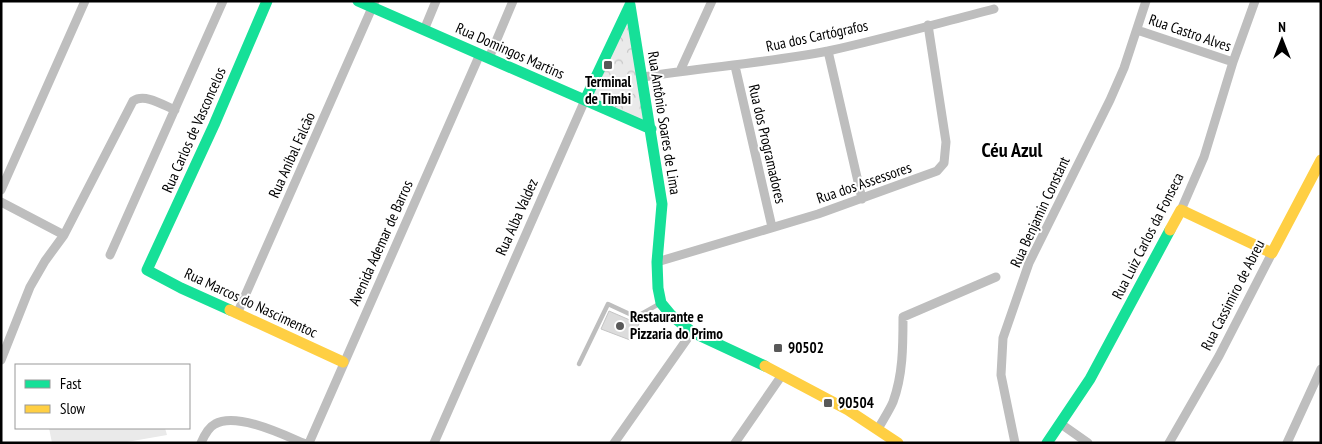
<svg xmlns="http://www.w3.org/2000/svg" width="1322" height="444" viewBox="0 0 1322 444" font-family="'PT Sans Narrow',sans-serif">
<style>
.forest{fill:url(#forest-crowns)}
.pitch{fill:#eaeaea}
.building{fill:#dcdcdc;stroke:#c5c5c5}
.lines{fill:none;stroke-linecap:round;stroke-linejoin:round}
.lane{stroke:#bebebe;stroke-width:4.5}
.street{stroke:#bebebe;stroke-width:9}
.fast{stroke:#16e098;stroke-width:11}
.slow{stroke:#ffcf43;stroke-width:11}
.poi-dot{fill:#595959;stroke:#fff;stroke-width:2}
.labels{text-anchor:middle;stroke-width:4;stroke-linejoin:round;paint-order:stroke}
.street-label{font-size:15px;fill:#000;stroke:#fff}
.poi-label{font-size:15px;font-weight:bold;fill:#000;stroke:#fff;text-anchor:start}
.district-label{font-size:20px;font-weight:bold;fill:#000;stroke:#fff}
</style>
<defs>
<pattern id="forest-crowns" width="20" height="18" patternUnits="userSpaceOnUse" patternTransform="scale(1.25)"><rect width="20" height="18" fill="#eaeaea"/><path d="M2 6a3 3 0 1 1 6 0M12 15a3 3 0 1 1 6 0" fill="none" stroke="#c7c7c7"/></pattern>
</defs>
<rect width="100%" height="100%" fill="#fff"/>
<!-- forest -->
<path class="forest" d="M630,5L651,129L585,100Z"/>
<!-- pitch -->
<path class="pitch" d="M49,428H165L167,435L121,443H52Z"/>
<!-- building -->
<path class="building" d="M609,311L639,324L630,340L601,329Z"/>
<g class="lines">
<!-- lane -->
<path class="lane" d="M579,364L608,304L636,317L659,304"/>
<!-- street -->
<path class="street" d="M424,30L436,1
M1137,30L1233,62
M828,51L862,199
M489,58L513,1
M735,66L772,227
M680,71L712,1
M643,77C705,67 767,63 828,51C883,39 939,23 994,9
M1,190L85,1
M1,202L64,235
M1181,210L1204,157L1233,62L1255,1
M110,255L223,1
M657,262L818,214L937,171L944,163L946,142L928,25
M237,314L375,1
M1,360L30,287L45,261L64,235L133,101C145,93 163,105 175,110
M1061,424L1088,443
M878,429C883,420 889,411 893,402C903,375 903,346 903,317L996,277
M201,443C204,436 209,427 215,424C236,412 282,434 303,443
M309,443L480,54
M434,443L585,100
M614,443L692,332
M735,443L782,375
M1015,443L1001,375L1003,338L1029,263L1110,100L1124,68L1146,1
M1169,443L1219,356L1272,253
M1287,443L1321,369"/>
<!-- fast -->
<path class="fast" d="M358,1L651,129
M630,5L662,204L657,262L658,288L661,303L671,315L692,332L765,366
M585,100L630,5
M230,310L181,288L147,270L214,125L267,1
M1047,443L1090,379L1170,230"/>
<!-- slow -->
<path class="slow" d="M1170,230L1181,210L1272,253L1321,160
M230,310L343,362
M765,366L848,410L898,443"/>
</g>
<!-- markers -->
<g class="poi-dot">
<rect x="603" y="60" width="10" height="10" rx="2.5"/>
<circle cx="620" cy="326" r="5"/>
<rect x="773" y="343" width="10" height="10" rx="2.5"/>
<rect x="823" y="398" width="10" height="10" rx="2.5"/>
</g>
<g class="labels">
<!-- street labels -->
<g class="street-label">
<text transform="translate(1190 33) rotate(19)" y="5">Rua Castro Alves</text>
<text transform="translate(817 36) rotate(-12)" y="5">Rua dos Cartógrafos</text>
<text transform="translate(510 51) rotate(24)" y="5">Rua Domingos Martins</text>
<text transform="translate(664 123) rotate(81)" y="5">Rua Antônio Soares de Lima</text>
<text transform="translate(194 130) rotate(-66)" y="5">Rua Carlos de Vasconcelos</text>
<text transform="translate(767 144) rotate(77)" y="5">Rua dos Programadores</text>
<text transform="translate(292 155) rotate(-66)" y="5">Rua Aníbal Falcão</text>
<text transform="translate(864 183) rotate(-19)" y="5">Rua dos Assessores</text>
<text transform="translate(1040 212) rotate(-65)" y="5">Rua Benjamin Constant</text>
<text transform="translate(517 217) rotate(-66)" y="5">Rua Alba Valdez</text>
<text transform="translate(1148 236) rotate(-63)" y="5">Rua Luiz Carlos da Fonseca</text>
<text transform="translate(381 243) rotate(-66)" y="5">Avenida Ademar de Barros</text>
<text transform="translate(1233 295) rotate(-63)" y="5">Rua Cassimiro de Abreu</text>
<text transform="translate(251 303) rotate(25)" y="5">Rua Marcos do Nascimentoc</text>
</g>
<!-- poi labels -->
<g class="poi-label">
<text x="608" y="87" text-anchor="middle">Terminal<tspan x="608" dy="17">de Timbi</tspan></text>
<text x="630" y="322">Restaurante e<tspan x="630" dy="17">Pizzaria do Primo</tspan></text>
<text x="788" y="353">90502</text>
<text x="838" y="408">90504</text>
</g>
<!-- district labels -->
<g class="district-label">
<text x="1012" y="157">Céu Azul</text>
</g>
</g>
<!-- border -->
<rect width="1322" height="444" fill="none" stroke="#000000" stroke-width="5"/>
<!-- legend -->
<rect x="15" y="364" width="175" height="65" fill="#ffffff" stroke="#999999"/>
<rect x="25" y="380" width="25" height="8" fill="#16e098" stroke="#999999"/>
<text x="60" y="389" font-size="15" fill="#000000">Fast</text>
<rect x="25" y="405" width="25" height="8" fill="#ffcf43" stroke="#999999"/>
<text x="60" y="414" font-size="15" fill="#000000">Slow</text>
<!-- north arrow -->
<g transform="translate(1282 40)" stroke="#ffffff" stroke-width="4" paint-order="stroke">
<path d="M0-4L9 19L0 12L-9 19Z" fill="#000000"/>
<text y="-8" font-size="14" font-weight="bold" text-anchor="middle" fill="#000000">N</text>
</g>
</svg>
